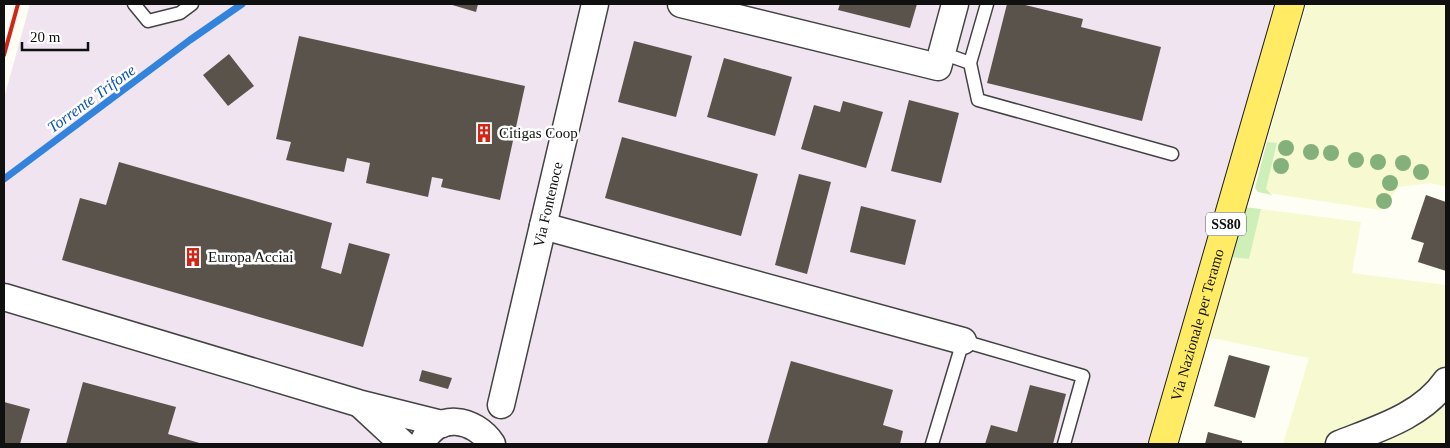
<svg xmlns="http://www.w3.org/2000/svg" width="1450" height="448" viewBox="0 0 1450 448" font-family="'Times New Roman',serif">
<style>
.industrial{fill:#efe4ef}
.farmland{fill:#f7f9d0}
.green{fill:#ceefb8}
.lines{fill:none;stroke-linecap:round;stroke-linejoin:round}
.stream{stroke:#3283db;stroke-width:7}
.building{fill:#5a534b}
.service-casing{stroke:#434343;stroke-width:15}
.minor-casing{stroke:#434343;stroke-width:29}
.primary-casing{stroke:#212121;stroke-width:30}
.service{stroke:#fff;stroke-width:12}
.minor{stroke:#fff;stroke-width:26}
.primary{stroke:#ffec64;stroke-width:28}
.rail{stroke:#d02618;stroke-width:4}
.tree{fill:#84b07b}
.labels{text-anchor:middle;stroke-width:5;stroke-linejoin:round;paint-order:stroke}
.shield{fill:#fff;stroke:#585858;stroke-width:1}
.shield-label{font-size:14px;font-weight:bold;fill:#101010}
.poi-label{font-size:15px;fill:#101010;stroke:#fff;text-anchor:start}
.street-label{font-size:15px;fill:#101010;stroke:#fff}
.water-label{font-size:16px;font-style:italic;fill:#0b54b1;stroke:#fff}
</style>
<rect width="100%" height="100%" fill="#fffef4"/>
<!-- industrial -->
<path class="industrial" d="M30,4H1278L1151,444H4V98Z"/>
<!-- farmland -->
<path class="farmland" d="M1307,4H1446V187L1431,183L1399,187L1380,210L1268,193L1266,189L1277,144L1267,142Z
M1261,209L1361,222L1352,273L1446,285V374L1433,394L1328,444H1283L1309,358L1207,337L1230,257L1249,259Z
M1446,381V444H1339Z"/>
<!-- green -->
<path class="green" d="M1267,142L1277,143L1266,189L1272,195L1258,192L1255,188Z
M1244,207L1261,209L1249,259L1230,257Z"/>
<g class="lines">
<!-- stream -->
<path class="stream" d="M4,179L190,40L242,4"/>
</g>
<!-- building -->
<path class="building" d="M449,4H478L476,12Z
M840,4H917L910,28L838,10Z
M1007,4H1021L1083,19L1081,27L1161,47L1142,121L987,83Z
M299,36L525,86L500,200L441,187L443,179L432,177L428,197L366,183L370,163L347,158L344,172L286,160L291,142L276,139Z
M634,41L692,56L676,117L618,102Z
M229,54L254,86L228,106L203,75Z
M724,58L792,77L775,136L707,117Z
M909,100L959,113L941,183L891,171Z
M843,101L883,112L866,168L801,149L814,105L840,112Z
M622,137L758,174L741,236L605,198Z
M119,162L332,223L321,268L341,274L349,243L390,254L363,347L62,260L80,198L106,205Z
M799,174L831,182L807,274L775,265Z
M1426,195L1446,202V271L1418,262L1424,243L1411,239Z
M861,206L916,220L905,265L850,252Z
M1229,355L1270,366L1255,418L1214,406Z
M791,361L893,390L883,425L903,431L900,444H767Z
M422,370L452,378L448,389L419,381Z
M83,382L176,407L168,434L203,444H66Z
M1030,385L1066,394L1053,444H985L991,425L1017,432Z
M4,402L30,409L20,444H4Z
M1208,432L1242,441V444H1205Z"/>
<g class="lines">
<!-- service casing -->
<g class="service-casing">
<path id="service" d="M134,4L148,21L180,13L192,4
M942,53L970,63L978,100L1172,154
M970,63L987,4
M932,444L963,341L1083,376L1064,444"/>
</g>
<!-- minor casing -->
<g class="minor-casing">
<g id="minor">
<path d="M681,4L938,67L955,4"/>
<path d="M543,226L963,341"/>
<path d="M4,297L358,403L442,424"/>
<path d="M361,405L403,444"/>
<path id="s1" d="M501,405L595,4"/>
<path d="M422,444C436,411 475,418 492,444"/>
<path d="M1339,444C1377,429 1422,416 1446,381"/>
</g>
</g>
<!-- primary casing -->
<g class="primary-casing">
<g id="primary">
<path id="s2" d="M1163,444L1290,4"/>
</g>
</g>
<!-- service -->
<use href="#service" class="service"/>
<!-- minor -->
<use href="#minor" class="minor"/>
<!-- primary -->
<use href="#primary" class="primary"/>
<!-- rail -->
<path class="rail" d="M4,55L18,4"/>
</g>
<!-- trees -->
<g class="tree">
<circle cx="1286" cy="148" r="8"/>
<circle cx="1311" cy="152" r="8"/>
<circle cx="1331" cy="153" r="8"/>
<circle cx="1356" cy="160" r="8"/>
<circle cx="1378" cy="162" r="8"/>
<circle cx="1403" cy="163" r="8"/>
<circle cx="1281" cy="166" r="8"/>
<circle cx="1421" cy="172" r="8"/>
<circle cx="1390" cy="183" r="8"/>
<circle cx="1384" cy="201" r="8"/>
</g>
<!-- icons -->
<defs>
<g id="building-bare" transform="scale(1.5)"><path d="M-4-6H4V6H1V3H-1V6H-4ZM-2.5-4.3h1.7v1.8h-1.7ZM.8-4.3h1.7v1.8H.8ZM-2.5-1h1.7V.8h-1.7ZM.8-1h1.7V.8H.8Z" fill="#d02618" stroke="#fff" stroke-width="2.5" paint-order="stroke"/></g>
</defs>
<g fill-rule="evenodd">
<use href="#building-bare" x="484" y="133"/>
<use href="#building-bare" x="193" y="257"/>
</g>
<g class="labels">
<!-- shield labels -->
<rect class="shield" x="1206" y="212.5" width="40" height="23" rx="4"/>
<g class="shield-label">
<text x="1226" y="229">SS80</text>
</g>
<!-- poi labels -->
<g class="poi-label">
<text x="499" y="138">Citigas Coop</text>
<text x="208" y="262">Europa Acciai</text>
</g>
<!-- street labels -->
<g class="street-label">
<text dy="5" stroke="none"><textPath href="#s1" startOffset="206">Via Fontenoce</textPath></text>
<text dy="5" stroke="none"><textPath href="#s2" startOffset="124">Via Nazionale per Teramo</textPath></text>
</g>
<!-- water labels -->
<g class="water-label">
<text transform="translate(91 98) rotate(-36)" y="6">Torrente Trifone</text>
</g>
</g>
<!-- border -->
<rect width="1450" height="448" fill="none" stroke="#101010" stroke-width="10"/>
<!-- scale -->
<path d="M22 42v8h66v-8" fill="none" stroke="#101010" stroke-width="2.5"/>
<text x="30" y="42" font-size="15" fill="#101010" stroke="#ffffff" stroke-width="4" paint-order="stroke">20 m</text>
</svg>
